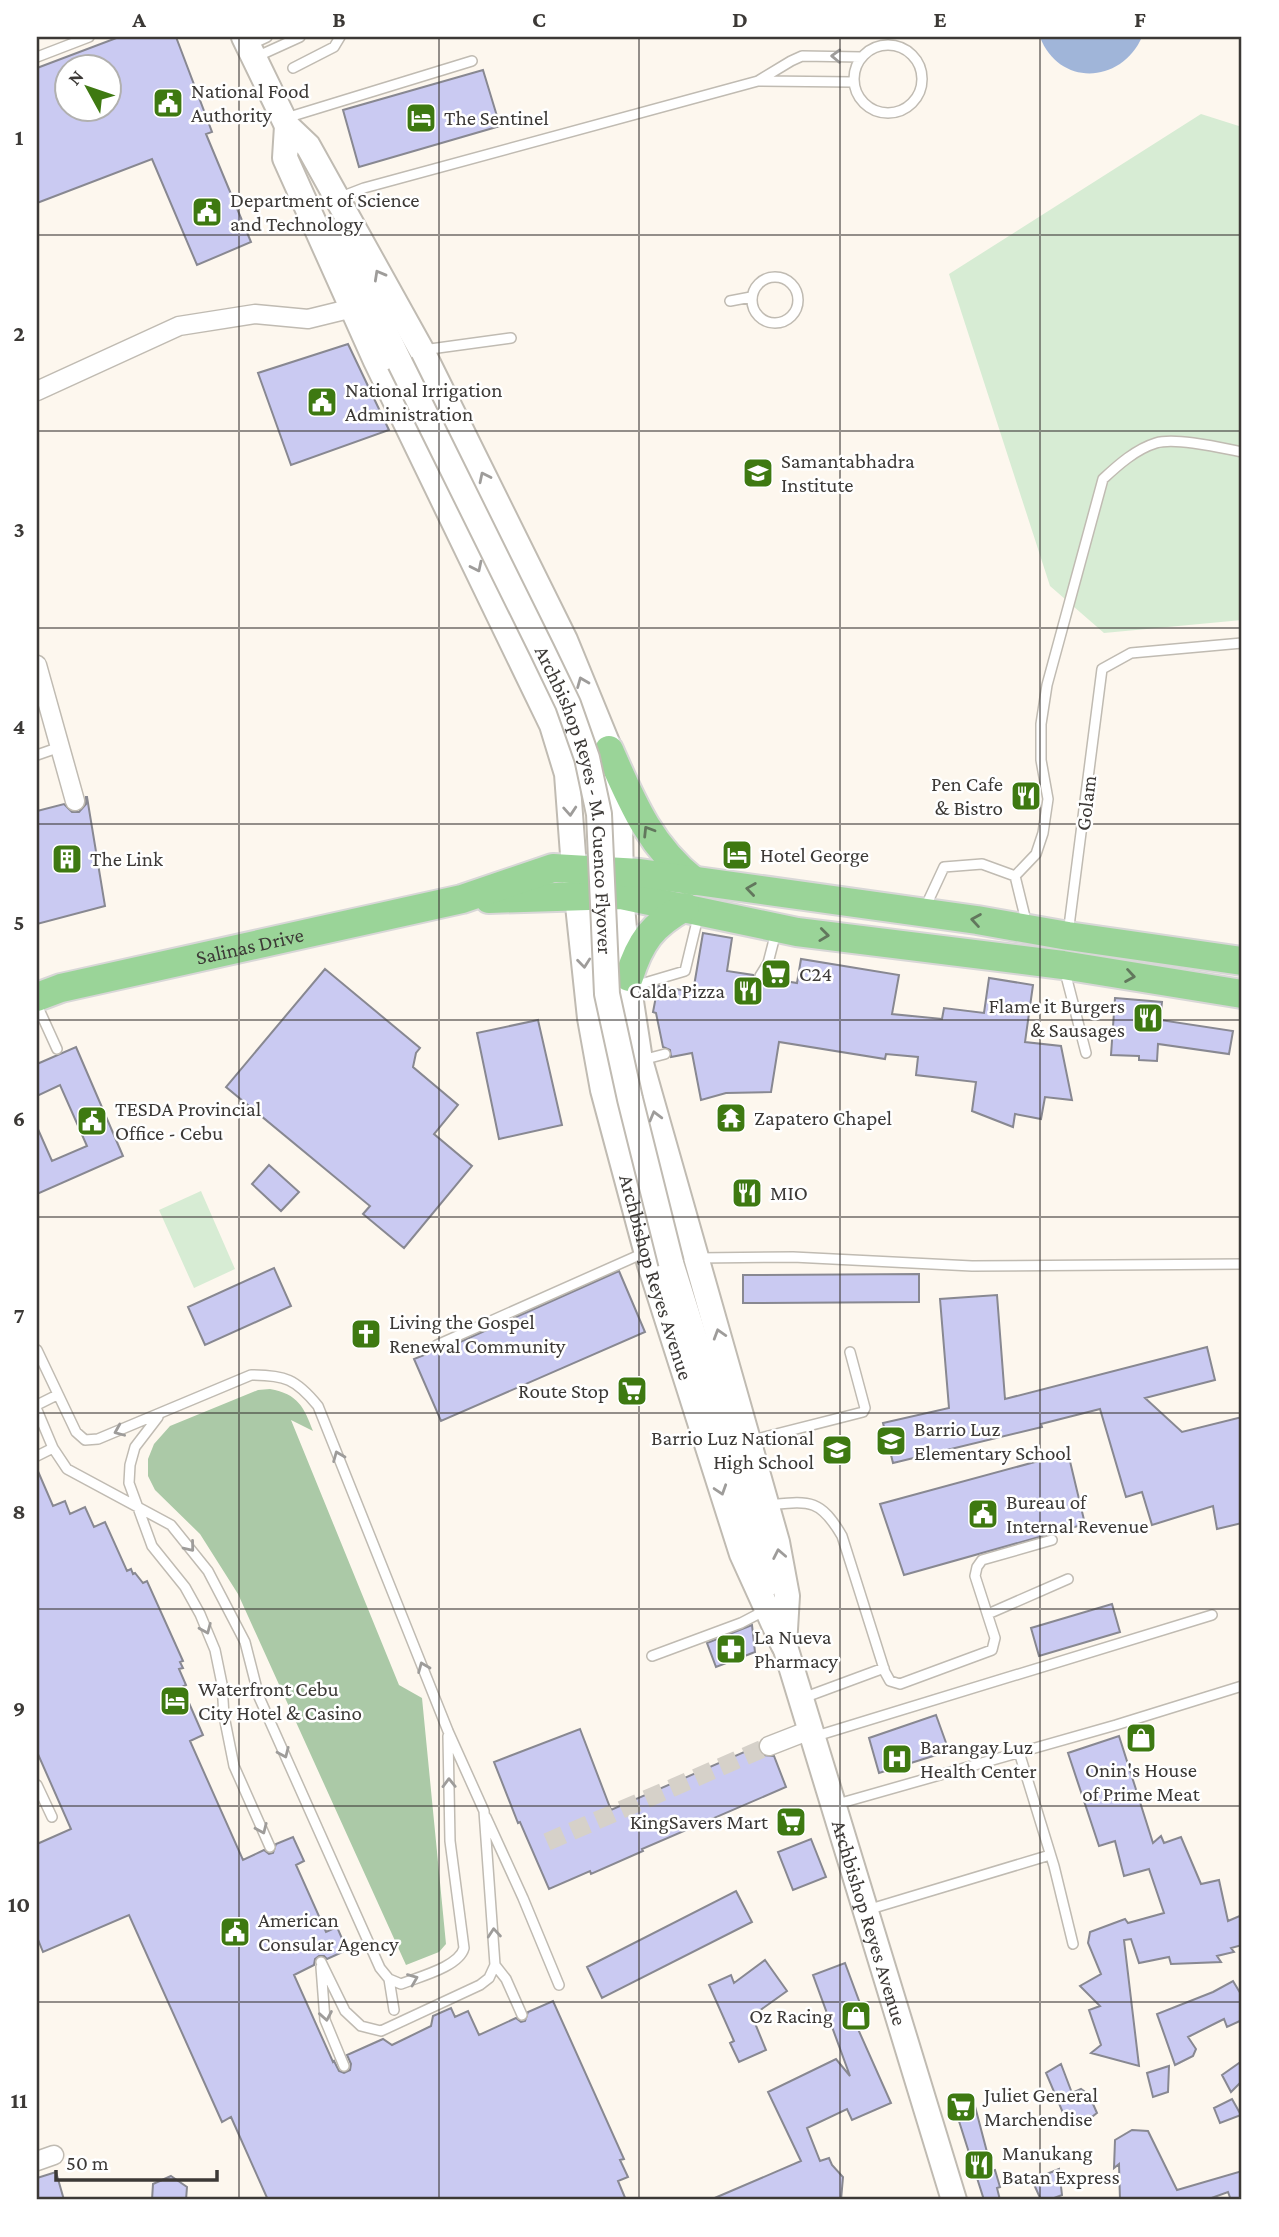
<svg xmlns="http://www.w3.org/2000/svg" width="1279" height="2237" viewBox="0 0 1279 2237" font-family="'Crimson Pro',serif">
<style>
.green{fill:#d7ecd4}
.forest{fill:#abc9a7}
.water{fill:#a0b5d9}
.building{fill:#cacaf2;stroke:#888891;stroke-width:2;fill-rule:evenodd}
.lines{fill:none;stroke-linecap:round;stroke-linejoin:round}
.minor-tunnel{stroke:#d6d1c9;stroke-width:18;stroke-dasharray:18 9;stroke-linecap:butt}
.service-casing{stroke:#c0bbb2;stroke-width:12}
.minor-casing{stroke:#c0bbb2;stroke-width:21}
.secondary-casing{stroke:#c0bbb2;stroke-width:28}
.primary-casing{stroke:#d8d7d7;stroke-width:32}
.service{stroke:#fff;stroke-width:9}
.minor{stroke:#fff;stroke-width:18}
.secondary{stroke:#fff;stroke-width:24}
.primary{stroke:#9ad498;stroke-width:28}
.secondary-bridge-casing{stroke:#c0bbb2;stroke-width:28;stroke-linecap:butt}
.secondary-bridge{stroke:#fff;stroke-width:24}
.oneway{stroke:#9e9c9a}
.oneway2{stroke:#62775d}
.grid{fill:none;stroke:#3c3936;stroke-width:2;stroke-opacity:0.55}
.labels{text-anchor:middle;stroke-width:5;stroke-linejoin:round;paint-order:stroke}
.poi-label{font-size:21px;fill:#3c3936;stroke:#fff;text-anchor:start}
.street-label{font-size:21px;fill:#3c3936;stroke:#fff}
.neatline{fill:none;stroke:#3c3936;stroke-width:2.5}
.grid-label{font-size:23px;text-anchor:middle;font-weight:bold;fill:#3c3936}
</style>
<rect width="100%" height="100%" fill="#fdf7ee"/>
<!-- green -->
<path class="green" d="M1201,114L1242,127V620L1104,633L1050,586L949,274Z
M201,1191L235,1269L194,1288L159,1210Z"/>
<!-- forest -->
<path class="forest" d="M270,1389C298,1394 304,1407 313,1431L291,1420L399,1685L422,1698L446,1944L439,1952L406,1965L238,1594L200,1534L155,1490L148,1476V1459L154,1444L170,1426L258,1390Z"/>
<!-- water -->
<path class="water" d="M1040,37H1142C1121,84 1059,87 1040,37Z"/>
<!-- building -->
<path class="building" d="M119,37H176L212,132L206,134L251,242L197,265L152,159L37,203V68ZM66,66H108V108H66Z
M483,70L500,126L359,167L343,110Z
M348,344L389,430L291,465L258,373Z
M86,797H87L105,906L37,924V811L64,804L72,812H79L86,804Z
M703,933L732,938L727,971L753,975L754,980L759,983L767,978L797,983L801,959L899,975L892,1014L942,1019L944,1008L984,1013L989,978L1033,985L1025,1042L1061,1046L1072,1100L1045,1097L1041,1119L1015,1114L1013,1127L972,1111L976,1082L916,1075L918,1057L886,1054L885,1059L779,1042L771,1092L726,1093L701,1100L692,1053L671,1057L670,1050L663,1047L656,1013L653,1012L658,986L693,992Z
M325,969L420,1048L416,1053L413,1067L458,1105L434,1134L472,1166L404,1248L363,1214L370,1206L226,1087Z
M1115,998L1162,1002L1160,1020L1233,1031L1229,1054L1158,1044L1157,1061L1139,1060V1056L1111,1055Z
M538,1020L562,1125L499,1139L477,1033Z
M76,1047L123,1156L37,1194V1127L52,1161L87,1146L60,1085L37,1096V1064Z
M269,1165L299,1192L281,1211L252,1184Z
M274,1268L291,1306L205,1345L188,1307Z
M619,1271L645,1332L441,1421L414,1359L434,1351H440Z
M919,1274V1302L743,1303V1275Z
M997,1295L1005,1399L1207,1347L1215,1380L1145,1398L1182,1432L1242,1417V1523L1217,1529L1213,1506L1152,1525L1142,1492L1126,1497L1100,1409L1041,1424L1042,1427L893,1463L883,1423L949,1408L940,1299Z
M1068,1453L1085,1524L904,1575L880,1504Z
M37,1469L53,1506L65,1501L70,1514L85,1507L94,1527L105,1522L127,1571L131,1569L133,1574L135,1573L143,1583L147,1581L183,1661L180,1662L183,1668L179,1669L186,1685L182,1687L203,1735L190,1741L243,1860L264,1850L269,1854L273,1853L276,1844L293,1837L304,1861L296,1865L326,1932L337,1927L347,1950L327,1959L324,1956H319L315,1959L314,1965L294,1975L333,2062L334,2061L339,2071L344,2073L350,2070L351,2064L347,2055L383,2039L392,2045L431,2026L433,2016L451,2008L455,2017L468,2011L479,2035L516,2018L521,2022L525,2021L528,2012L553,2001L624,2159L620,2160L628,2177L618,2181L626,2200H268L231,2117L222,2122L129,1915L43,1952L37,1937V1844L71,1829L37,1752Z
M1112,1604L1120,1632L1039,1656L1031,1628Z
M752,1625L755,1652L716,1667L707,1643Z
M936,1715L949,1751L879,1773L869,1738Z
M580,1729L611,1810L758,1746L762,1755L774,1756L786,1787L642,1849L643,1851L591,1874L590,1871L549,1889L520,1822L518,1823L494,1762Z
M1119,1736L1153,1843L1161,1836L1164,1843L1181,1837L1201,1884L1219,1880L1228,1921L1242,1915V1945L1231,1948L1234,1952L1217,1956L1221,1962L1171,1964L1169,1957L1139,1963L1131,1939L1124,1940L1139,2066L1091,2053L1101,2045L1089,2010L1100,2006L1080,1986L1101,1974L1088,1943L1090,1932L1125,1919L1128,1923L1164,1913L1149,1869L1124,1876L1115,1841L1099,1846L1068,1753Z
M811,1839L826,1877L793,1890L778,1852Z
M736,1891L752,1922L602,1998L587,1967Z
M765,1960L787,1991L752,2016L766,2050L739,2062L730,2043L734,2041L709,1985L731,1975L734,1983Z
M845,1963L868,2025L858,2029L891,2103L852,2120L847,2109L807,2128L820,2161L829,2158L832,2165L843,2177L841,2200H710L801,2161L768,2092L836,2059L850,2076L813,1975Z
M1233,1981L1242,1996V2020L1227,2027L1224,2019L1188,2037L1196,2049L1193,2056L1175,2065L1157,2014L1213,1992Z
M1242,2061V2081L1231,2092L1222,2075Z
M1061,2064L1072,2093L1081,2089L1089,2095L1097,2113L1089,2119L1069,2127L1046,2073Z
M1169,2066L1168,2092L1153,2097L1147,2073Z
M972,2095L992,2171L995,2170L1000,2187L997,2188L1000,2200H984L958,2118L955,2119L951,2099Z
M1232,2099L1241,2115L1220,2123L1214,2108Z
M1132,2130L1148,2131L1177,2190L1242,2171V2200H1231L1228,2192L1206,2200H1120L1119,2164L1114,2168L1115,2140Z
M1059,2169L1062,2195L1049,2200H1041L1032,2180Z
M56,2172L64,2200H37V2178Z
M171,2176L187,2187L186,2200H152L153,2184Z"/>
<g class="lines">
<!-- minor-tunnel -->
<path class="minor-tunnel" d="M547,1842L769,1746"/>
<!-- service casing -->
<g class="service-casing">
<path id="service" d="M854 79a34 34 0 1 1 68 0a34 34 0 1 1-68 0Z
M250,45L267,37
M37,57L89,37
M256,57L300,37
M293,68L334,47L340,37
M758,81L791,61L802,56L861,57
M286,118L472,61
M338,198L364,188L758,81L853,82
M752 300a23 23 0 1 1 46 0a23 23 0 1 1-46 0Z
M730,301L751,297
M423,350L511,338
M37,755L60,747
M1015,876L1036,854L1043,833L1048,799L1041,760V724L1047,685L1103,479C1118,465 1136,449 1156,443C1175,437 1222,448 1242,452
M1015,876L1027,925
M924,910L944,867L982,864L1015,876
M1068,934L1102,669L1131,653L1242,643
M1064,968L1086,1053
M760,976L768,963L776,932
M631,987L685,971L699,913
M37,1005L57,1049
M642,1060L665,1054
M698,1258L793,1257L972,1266L1242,1264
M437,1345L646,1252
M37,1350L76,1432L85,1440L98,1439L251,1375C285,1375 296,1379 318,1406L448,1731L484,1811L495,1965L489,1978L480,1985L381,2031L361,2026L345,2011L321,1962
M37,1405L57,1395
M37,1410L53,1448L67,1469L171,1525L208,1571L245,1642L259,1697L380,1968L389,1979L401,1984C418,1977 459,1967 464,1948L450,1841L448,1736
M158,1417L135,1447L130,1465L129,1483L152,1546L185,1587L200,1614L215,1650L222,1684L224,1716L234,1766L270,1847
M749,1441L863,1412L865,1408L850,1352
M37,1456L53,1448
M768,1505C809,1501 820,1498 842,1536L885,1672L890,1681L900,1684L992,1650L995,1638L975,1576L977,1567L982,1560L1052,1540
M988,1614L1068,1579
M652,1656L741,1623L764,1611
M803,1698L884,1668
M813,1737L1212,1615
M1019,1752L1054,1866L1073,1944
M37,1785L52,1817
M834,1805L1116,1725L1242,1686
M486,1817L523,1898L559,1985
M867,1910L1050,1855
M495,1965L506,1979L522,2015
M321,1967L325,2020L344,2066
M389,1979L394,2010"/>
</g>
<!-- minor casing -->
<g class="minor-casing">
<path id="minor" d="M37,391L179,326L255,314L308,319L353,308
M37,665L75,801
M769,1746L810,1730
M37,2161L54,2155"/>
</g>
<!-- secondary casing -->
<g class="secondary-casing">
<g id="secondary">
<path d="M244,37L293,138"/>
<path d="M287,126L308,146L422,351L565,640L608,745L620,819L621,895L630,995L640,1060L777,1542L787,1596L784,1646"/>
<path id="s1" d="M287,126L285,158L376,361L552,725L567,774L574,868L590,1018L603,1090L650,1265L742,1554L782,1642"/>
<path d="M337,231L400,363"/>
<path d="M671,1263L755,1529L767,1584"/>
<path id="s2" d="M780,1630L954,2200"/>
</g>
</g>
<!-- primary casing -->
<g class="primary-casing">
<g id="primary">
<path d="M609,750C632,802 649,845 694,881"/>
<path d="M489,899L621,895L797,932L1063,965L1242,994"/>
<path d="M629,977C640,942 652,925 685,907"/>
<path id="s3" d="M37,997L61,988L462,899L553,868L640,873L977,920L1068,936L1242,961"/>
</g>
</g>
<!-- service -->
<use href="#service" class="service"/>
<!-- minor -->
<use href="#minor" class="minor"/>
<!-- secondary -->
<use href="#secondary" class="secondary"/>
<!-- primary -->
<use href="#primary" class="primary"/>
<!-- secondary-bridge casing -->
<g class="secondary-bridge-casing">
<g id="secondary-bridge">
<path id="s4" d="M400,363L542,650L568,704L587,758L599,814L607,994L630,1099L671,1263"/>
</g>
</g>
<!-- secondary-bridge -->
<use href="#secondary-bridge" class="secondary-bridge"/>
</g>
<!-- one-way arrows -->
<defs><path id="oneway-chevron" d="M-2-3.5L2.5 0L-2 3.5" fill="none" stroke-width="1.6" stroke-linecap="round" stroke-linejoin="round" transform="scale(1.75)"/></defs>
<g class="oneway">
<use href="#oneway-chevron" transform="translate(836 56) rotate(-178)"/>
<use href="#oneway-chevron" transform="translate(379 275) rotate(-119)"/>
<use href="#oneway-chevron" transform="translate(484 477) rotate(-116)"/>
<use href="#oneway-chevron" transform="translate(477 567) rotate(64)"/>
<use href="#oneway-chevron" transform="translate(582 682) rotate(-112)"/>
<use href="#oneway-chevron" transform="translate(570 811) rotate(86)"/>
<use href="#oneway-chevron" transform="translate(584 963) rotate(84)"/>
<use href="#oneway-chevron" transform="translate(655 1116) rotate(-105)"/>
<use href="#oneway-chevron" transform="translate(719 1334) rotate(-107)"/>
<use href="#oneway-chevron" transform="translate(119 1431) rotate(157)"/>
<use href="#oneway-chevron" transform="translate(338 1456) rotate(-112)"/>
<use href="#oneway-chevron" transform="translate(721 1490) rotate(72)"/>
<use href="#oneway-chevron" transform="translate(190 1547) rotate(51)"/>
<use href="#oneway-chevron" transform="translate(779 1554) rotate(-101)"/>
<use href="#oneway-chevron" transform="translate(206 1629) rotate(67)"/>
<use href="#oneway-chevron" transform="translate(423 1667) rotate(-112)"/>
<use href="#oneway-chevron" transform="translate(284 1753) rotate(66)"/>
<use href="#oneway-chevron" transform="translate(449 1783) rotate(-91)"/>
<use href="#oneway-chevron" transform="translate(262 1829) rotate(66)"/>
<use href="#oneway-chevron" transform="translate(494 1933) rotate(-95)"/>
<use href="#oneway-chevron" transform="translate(413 1979) rotate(-22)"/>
<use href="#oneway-chevron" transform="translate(326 2016) rotate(80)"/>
</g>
<g class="oneway2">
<use href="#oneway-chevron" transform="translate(648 831) rotate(-122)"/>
<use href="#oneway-chevron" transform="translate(751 889) rotate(-172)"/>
<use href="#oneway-chevron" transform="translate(976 920) rotate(-171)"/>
<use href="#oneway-chevron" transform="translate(824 935) rotate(7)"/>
<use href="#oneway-chevron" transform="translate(1130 976) rotate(9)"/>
</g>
<!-- grid -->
<path class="grid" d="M239,37V2200M439,37V2200M639,37V2200M840,37V2200M1040,37V2200M37,235H1242M37,431H1242M37,628H1242M37,824H1242M37,1020H1242M37,1217H1242M37,1413H1242M37,1609H1242M37,1806H1242M37,2002H1242"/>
<!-- icons -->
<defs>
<g id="civic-square" transform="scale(1.575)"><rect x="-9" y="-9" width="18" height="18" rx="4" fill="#3e7911" stroke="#fff"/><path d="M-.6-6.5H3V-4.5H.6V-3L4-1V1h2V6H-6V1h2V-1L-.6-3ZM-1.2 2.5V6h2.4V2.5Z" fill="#fff"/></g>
<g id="hotel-square" transform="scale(1.575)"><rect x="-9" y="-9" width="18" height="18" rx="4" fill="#3e7911" stroke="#fff"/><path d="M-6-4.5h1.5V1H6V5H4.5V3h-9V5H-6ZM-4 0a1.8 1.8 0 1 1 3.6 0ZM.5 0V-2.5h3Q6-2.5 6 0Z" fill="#fff"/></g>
<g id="school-square" transform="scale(1.575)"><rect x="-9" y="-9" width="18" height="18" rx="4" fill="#3e7911" stroke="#fff"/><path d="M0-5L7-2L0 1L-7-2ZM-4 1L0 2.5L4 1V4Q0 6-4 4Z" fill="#fff"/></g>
<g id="restaurant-square" transform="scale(1.575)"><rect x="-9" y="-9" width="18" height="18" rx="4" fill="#3e7911" stroke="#fff"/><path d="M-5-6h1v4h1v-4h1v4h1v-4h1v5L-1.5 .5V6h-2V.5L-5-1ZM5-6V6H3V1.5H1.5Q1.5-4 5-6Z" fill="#fff"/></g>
<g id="building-square" transform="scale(1.575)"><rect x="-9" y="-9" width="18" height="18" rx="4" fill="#3e7911" stroke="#fff"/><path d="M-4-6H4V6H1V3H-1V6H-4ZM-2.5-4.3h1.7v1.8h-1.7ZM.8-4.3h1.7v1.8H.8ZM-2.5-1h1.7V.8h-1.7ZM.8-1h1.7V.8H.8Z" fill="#fff"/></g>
<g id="supermarket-square" transform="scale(1.575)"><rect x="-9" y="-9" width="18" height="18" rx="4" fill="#3e7911" stroke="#fff"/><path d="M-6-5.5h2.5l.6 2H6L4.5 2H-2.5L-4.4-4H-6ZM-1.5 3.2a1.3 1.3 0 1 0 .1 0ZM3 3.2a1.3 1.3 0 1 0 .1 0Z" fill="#fff"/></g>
<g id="temple-square" transform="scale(1.575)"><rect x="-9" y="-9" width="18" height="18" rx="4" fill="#3e7911" stroke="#fff"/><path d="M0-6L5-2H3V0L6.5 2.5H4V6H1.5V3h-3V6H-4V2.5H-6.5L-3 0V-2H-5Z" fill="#fff"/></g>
<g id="church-square" transform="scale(1.575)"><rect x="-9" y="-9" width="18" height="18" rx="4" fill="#3e7911" stroke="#fff"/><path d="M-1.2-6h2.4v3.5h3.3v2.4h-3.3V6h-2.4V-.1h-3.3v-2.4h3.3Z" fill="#fff"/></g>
<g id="pharmacy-square" transform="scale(1.575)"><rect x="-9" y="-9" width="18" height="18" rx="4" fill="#3e7911" stroke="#fff"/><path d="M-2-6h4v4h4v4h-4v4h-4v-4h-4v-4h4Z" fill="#fff"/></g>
<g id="shop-square" transform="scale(1.575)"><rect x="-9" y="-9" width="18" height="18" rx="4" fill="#3e7911" stroke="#fff"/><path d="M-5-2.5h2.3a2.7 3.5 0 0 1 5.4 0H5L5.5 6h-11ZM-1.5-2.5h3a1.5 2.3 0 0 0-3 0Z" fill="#fff"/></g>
<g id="hospital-square" transform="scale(1.575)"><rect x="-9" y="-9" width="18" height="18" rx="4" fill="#3e7911" stroke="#fff"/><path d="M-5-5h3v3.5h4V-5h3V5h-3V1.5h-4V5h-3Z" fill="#fff"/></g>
</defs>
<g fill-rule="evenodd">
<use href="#civic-square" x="168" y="103"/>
<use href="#hotel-square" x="421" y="118"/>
<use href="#civic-square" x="207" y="212"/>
<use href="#civic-square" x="322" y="402"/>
<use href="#school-square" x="758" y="473"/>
<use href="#restaurant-square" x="1026" y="796"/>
<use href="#hotel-square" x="737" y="855"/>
<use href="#building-square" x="67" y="859"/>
<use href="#supermarket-square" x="776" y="974"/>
<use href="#restaurant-square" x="748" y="991"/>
<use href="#restaurant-square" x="1148" y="1018"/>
<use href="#temple-square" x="731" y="1118"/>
<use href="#civic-square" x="92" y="1121"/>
<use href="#restaurant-square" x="747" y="1193"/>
<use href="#church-square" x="366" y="1334"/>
<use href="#supermarket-square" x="632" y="1391"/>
<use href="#school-square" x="891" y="1441"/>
<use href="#school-square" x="837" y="1450"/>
<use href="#civic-square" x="983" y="1514"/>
<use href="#pharmacy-square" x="731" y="1649"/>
<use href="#hotel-square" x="175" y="1701"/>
<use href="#shop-square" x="1141" y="1738"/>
<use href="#hospital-square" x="897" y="1759"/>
<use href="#supermarket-square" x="791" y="1822"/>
<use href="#civic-square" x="235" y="1932"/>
<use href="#shop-square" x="856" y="2016"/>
<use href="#supermarket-square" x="961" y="2107"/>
<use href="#restaurant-square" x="979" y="2165"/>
</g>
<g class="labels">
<!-- poi labels -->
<g class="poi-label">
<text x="191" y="98">National Food<tspan x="191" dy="24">Authority</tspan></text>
<text x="444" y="125">The Sentinel</text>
<text x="230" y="207">Department of Science<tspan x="230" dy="24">and Technology</tspan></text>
<text x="345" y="397">National Irrigation<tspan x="345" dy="24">Administration</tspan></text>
<text x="781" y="468">Samantabhadra<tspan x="781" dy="24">Institute</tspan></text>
<text x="1003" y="791" text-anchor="end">Pen Cafe<tspan x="1003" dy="24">&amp; Bistro</tspan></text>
<text x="760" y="862">Hotel George</text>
<text x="90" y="866">The Link</text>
<text x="799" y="981">C24</text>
<text x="725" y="998" text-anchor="end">Calda Pizza</text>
<text x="1125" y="1013" text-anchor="end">Flame it Burgers<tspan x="1125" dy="24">&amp; Sausages</tspan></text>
<text x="115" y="1116">TESDA Provincial<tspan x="115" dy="24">Office - Cebu</tspan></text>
<text x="754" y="1125">Zapatero Chapel</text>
<text x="770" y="1200">MIO</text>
<text x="389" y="1329">Living the Gospel<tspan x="389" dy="24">Renewal Community</tspan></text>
<text x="609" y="1398" text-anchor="end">Route Stop</text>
<text x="914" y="1436">Barrio Luz<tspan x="914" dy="24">Elementary School</tspan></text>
<text x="814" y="1445" text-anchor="end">Barrio Luz National<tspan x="814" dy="24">High School</tspan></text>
<text x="1006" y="1509">Bureau of<tspan x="1006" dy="24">Internal Revenue</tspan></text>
<text x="754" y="1644">La Nueva<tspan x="754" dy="24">Pharmacy</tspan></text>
<text x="198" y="1696">Waterfront Cebu<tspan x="198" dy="24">City Hotel &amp; Casino</tspan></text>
<text x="920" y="1754">Barangay Luz<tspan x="920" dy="24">Health Center</tspan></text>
<text x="1141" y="1777" text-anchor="middle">Onin's House<tspan x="1141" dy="24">of Prime Meat</tspan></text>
<text x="768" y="1829" text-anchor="end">KingSavers Mart</text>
<text x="258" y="1927">American<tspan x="258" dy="24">Consular Agency</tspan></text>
<text x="833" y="2023" text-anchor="end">Oz Racing</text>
<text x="984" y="2102">Juliet General<tspan x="984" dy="24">Marchendise</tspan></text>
<text x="1002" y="2160">Manukang<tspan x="1002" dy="24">Batan Express</tspan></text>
</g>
<!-- street labels -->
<g class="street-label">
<text dy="7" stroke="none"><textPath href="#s4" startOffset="476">Archbishop Reyes - M. Cuenco Flyover</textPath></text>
<text transform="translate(1086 803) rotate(-83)" y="7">Golam</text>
<text dy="7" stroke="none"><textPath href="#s3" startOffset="219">Salinas Drive</textPath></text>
<text dy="7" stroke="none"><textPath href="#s1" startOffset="1223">Archbishop Reyes Avenue</textPath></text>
<text dy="7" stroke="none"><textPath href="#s2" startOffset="306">Archbishop Reyes Avenue</textPath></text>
</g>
</g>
<!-- border -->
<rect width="1279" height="2237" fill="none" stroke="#ffffff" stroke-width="77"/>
<!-- north arrow -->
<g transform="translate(88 88) rotate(310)"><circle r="33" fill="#ffffff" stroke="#b1b0af" stroke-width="2"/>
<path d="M0-5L12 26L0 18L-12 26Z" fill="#3e7911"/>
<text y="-10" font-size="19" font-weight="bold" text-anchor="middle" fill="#3c3936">N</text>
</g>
<!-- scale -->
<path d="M56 2170v10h161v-10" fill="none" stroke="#3c3936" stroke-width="3.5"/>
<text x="66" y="2170" font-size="21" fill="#3c3936" stroke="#ffffff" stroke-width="5" paint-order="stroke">50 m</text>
<rect x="38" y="38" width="1202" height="2160" class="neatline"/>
<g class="grid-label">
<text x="139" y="27">A</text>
<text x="339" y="27">B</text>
<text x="539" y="27">C</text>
<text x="740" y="27">D</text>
<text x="940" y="27">E</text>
<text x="1140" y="27">F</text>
<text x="19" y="145">1</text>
<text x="19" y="341">2</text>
<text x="19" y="537">3</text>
<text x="19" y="734">4</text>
<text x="19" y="930">5</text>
<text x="19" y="1126">6</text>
<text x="19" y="1323">7</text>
<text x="19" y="1519">8</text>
<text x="19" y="1716">9</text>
<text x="19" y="1912">10</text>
<text x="19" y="2108">11</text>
</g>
</svg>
